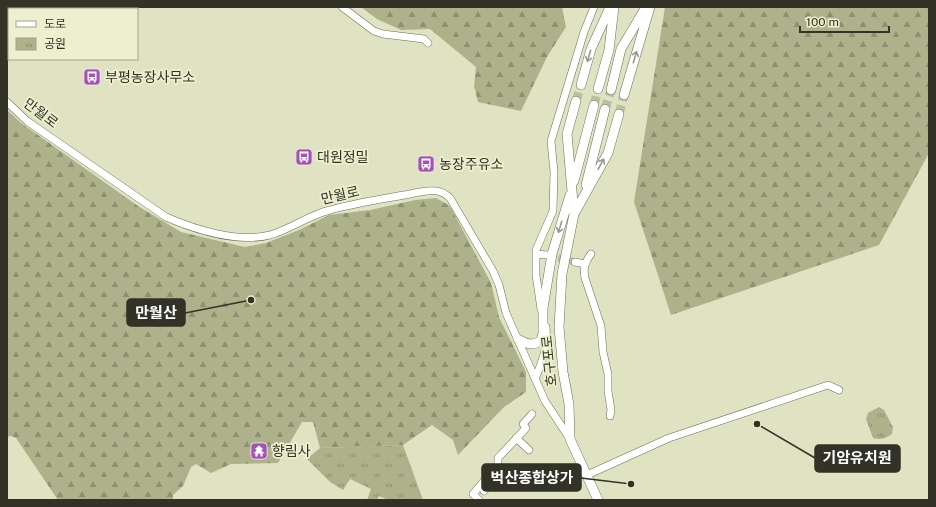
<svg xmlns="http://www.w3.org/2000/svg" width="936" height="507" viewBox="0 0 936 507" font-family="'Public Sans','Noto Sans KR',sans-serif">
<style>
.forest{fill:url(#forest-firs)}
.park{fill:url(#park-tufts)}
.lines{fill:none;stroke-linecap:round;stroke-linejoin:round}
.minor-tunnel{stroke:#bcc0a2;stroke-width:7;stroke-dasharray:7 3.5;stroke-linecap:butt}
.major-tunnel{stroke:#bcc0a2;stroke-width:9;stroke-dasharray:9 4.5;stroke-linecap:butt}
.minor-casing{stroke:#6d7052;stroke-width:8}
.major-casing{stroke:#6d7052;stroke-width:10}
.minor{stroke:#fff;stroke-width:7}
.major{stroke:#fff;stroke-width:9}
.oneway{stroke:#989992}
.labels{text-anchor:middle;stroke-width:3.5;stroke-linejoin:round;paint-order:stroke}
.poi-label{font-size:14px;fill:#323326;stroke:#ecf0ce;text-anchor:start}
.street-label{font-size:14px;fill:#323326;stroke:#ecf0ce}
.leader{fill:none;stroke:#323326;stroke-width:1.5}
.callout-dot{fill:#323326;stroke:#ecf0ce;stroke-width:1.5}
.callout{fill:#323326;stroke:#323326;stroke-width:1.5}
.callout-label{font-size:15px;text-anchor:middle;font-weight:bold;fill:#fff}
</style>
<defs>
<pattern id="forest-firs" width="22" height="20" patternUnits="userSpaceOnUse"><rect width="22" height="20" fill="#adb28a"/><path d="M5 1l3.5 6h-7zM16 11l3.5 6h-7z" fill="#8d9171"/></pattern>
<pattern id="park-tufts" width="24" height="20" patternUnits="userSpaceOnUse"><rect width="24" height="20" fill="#adb28a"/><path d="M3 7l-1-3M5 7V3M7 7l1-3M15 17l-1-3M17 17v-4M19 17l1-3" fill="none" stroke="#8d9171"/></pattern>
</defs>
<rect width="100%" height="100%" fill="#dfe3c1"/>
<!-- forest -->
<path class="forest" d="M361,7H562L566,27L547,57L521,111L478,102L474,86L476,67L430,29L401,30L377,19Z
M665,7H929V153L879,245L671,315L634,202Z
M7,110L21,123L138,206L181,232L245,247L266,243L299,230L329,215L370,210L415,200L436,198L447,204L451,208L491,283L499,317L526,372V392L504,407L458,455L453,440L432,425L403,445L320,448L313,422H302L278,463L231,464L211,473L196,464L191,467L183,486L173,495V500H58L16,438L11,436L7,437Z"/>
<!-- park -->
<path class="park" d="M879,407L884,410L893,427L892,434C885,439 881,440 873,438L866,419L868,413Z
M403,445L423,500H417L415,499L413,500H388L379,496L377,500H367L371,489L350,479L343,490L330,482L307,459L320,448Z"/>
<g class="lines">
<!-- minor-tunnel -->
<path class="minor-tunnel" d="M548,255L575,262"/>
<!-- major-tunnel -->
<path class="major-tunnel" d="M576,101L581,85
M594,105L598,89
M605,109L611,90
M619,114L624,95"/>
<!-- minor casing -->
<g class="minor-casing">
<path id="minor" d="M342,7L374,31L383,34L424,39L428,43
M7,102L27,121L166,217C196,230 238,243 270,235C291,229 309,215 330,210C359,202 390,198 420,192C432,190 441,189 450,198L493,271L499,285L506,313L545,401L570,439
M536,254L547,255
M591,254C585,262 583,268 585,278L601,326L603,352L608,374V391L611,410L610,416
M575,262L585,264
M541,309L536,275V250L553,211L554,172L551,141L584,32L594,7
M535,379C543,359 548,348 546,327
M516,438L529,450
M587,475L669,438L828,385L839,390
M484,491L495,477L491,473
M479,500L473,494L498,464V458L526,428L523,424L532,414"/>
</g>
<!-- major casing -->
<g class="major-casing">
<path id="major" d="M581,85L591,49L610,7
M598,89L609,50L614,7
M611,90L621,49L646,7
M624,95L650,7
M576,101L567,134L574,214L562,274L559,327L563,372L569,404L570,439L598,500
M574,181L594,105
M586,185L605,109
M574,214L608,153L619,114
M518,339C526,344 532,346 541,341L543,333V308L552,254L570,195"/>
</g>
<!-- minor -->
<use href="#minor" class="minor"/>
<!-- major -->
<use href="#major" class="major"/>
</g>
<!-- one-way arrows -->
<defs><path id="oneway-shaft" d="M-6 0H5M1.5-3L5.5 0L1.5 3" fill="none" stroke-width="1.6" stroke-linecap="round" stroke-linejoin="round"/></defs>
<g class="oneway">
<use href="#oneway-shaft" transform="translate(589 56) rotate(106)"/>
<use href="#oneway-shaft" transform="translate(635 57) rotate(-74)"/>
<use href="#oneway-shaft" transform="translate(601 164) rotate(-61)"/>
<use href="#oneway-shaft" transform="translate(560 227) rotate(107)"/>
</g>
<!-- icons -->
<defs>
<g id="bus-square" transform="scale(0.9)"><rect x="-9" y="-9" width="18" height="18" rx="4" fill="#a550bd" stroke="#ecf0ce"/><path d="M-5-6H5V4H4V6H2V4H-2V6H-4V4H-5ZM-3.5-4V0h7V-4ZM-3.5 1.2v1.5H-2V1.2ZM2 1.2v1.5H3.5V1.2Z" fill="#fff"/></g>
<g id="temple-square" transform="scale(0.9)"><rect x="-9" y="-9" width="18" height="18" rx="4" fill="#a550bd" stroke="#ecf0ce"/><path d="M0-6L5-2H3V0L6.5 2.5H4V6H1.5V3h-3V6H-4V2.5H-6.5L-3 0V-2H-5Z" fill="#fff"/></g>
</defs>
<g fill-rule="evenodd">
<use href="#bus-square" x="92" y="77"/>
<use href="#bus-square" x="304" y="157"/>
<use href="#bus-square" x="426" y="164"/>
<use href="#temple-square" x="259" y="451"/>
</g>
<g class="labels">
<!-- poi labels -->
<g class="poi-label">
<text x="105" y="82">부평농장사무소</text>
<text x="317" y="162">대원정밀</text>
<text x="439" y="169">농장주유소</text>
<text x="272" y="456">향림사</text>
</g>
<!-- street labels -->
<g class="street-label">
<text transform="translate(41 113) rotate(37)" y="5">만월로</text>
<text transform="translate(340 195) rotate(-13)" y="5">만월로</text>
<text transform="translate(549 361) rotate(-96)" y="5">호구포로</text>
</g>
</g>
<!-- callouts -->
<path class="leader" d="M251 300L185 313M757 424L815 458M631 484L581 478"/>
<g class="callout-dot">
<circle cx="251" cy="300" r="4"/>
<circle cx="757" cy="424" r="4"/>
<circle cx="631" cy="484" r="4"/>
</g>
<g class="callout">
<rect x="127" y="299" width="58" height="27" rx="4"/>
<rect x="815" y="445" width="85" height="27" rx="4"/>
<rect x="482" y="464" width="99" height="27" rx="4"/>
</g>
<g class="callout-label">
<text x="156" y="318">만월산</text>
<text x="857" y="463">기암유치원</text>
<text x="532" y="483">벅산종합상가</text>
</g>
<!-- border -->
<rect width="936" height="507" fill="none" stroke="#323326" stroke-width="16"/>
<!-- legend -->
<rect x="8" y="8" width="130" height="52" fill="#ecf0ce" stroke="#a2a48b"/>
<rect x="16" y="21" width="20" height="6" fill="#ffffff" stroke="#a2a48b"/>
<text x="44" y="28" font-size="12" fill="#323326">도로</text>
<rect x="16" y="38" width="20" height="12" fill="url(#park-tufts)" stroke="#a2a48b"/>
<text x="44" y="48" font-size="12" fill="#323326">공원</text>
<!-- scale -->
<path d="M800 26v6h89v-6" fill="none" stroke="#323326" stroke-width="2"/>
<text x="806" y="26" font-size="12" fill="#323326" stroke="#ecf0ce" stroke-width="3" paint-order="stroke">100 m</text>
</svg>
